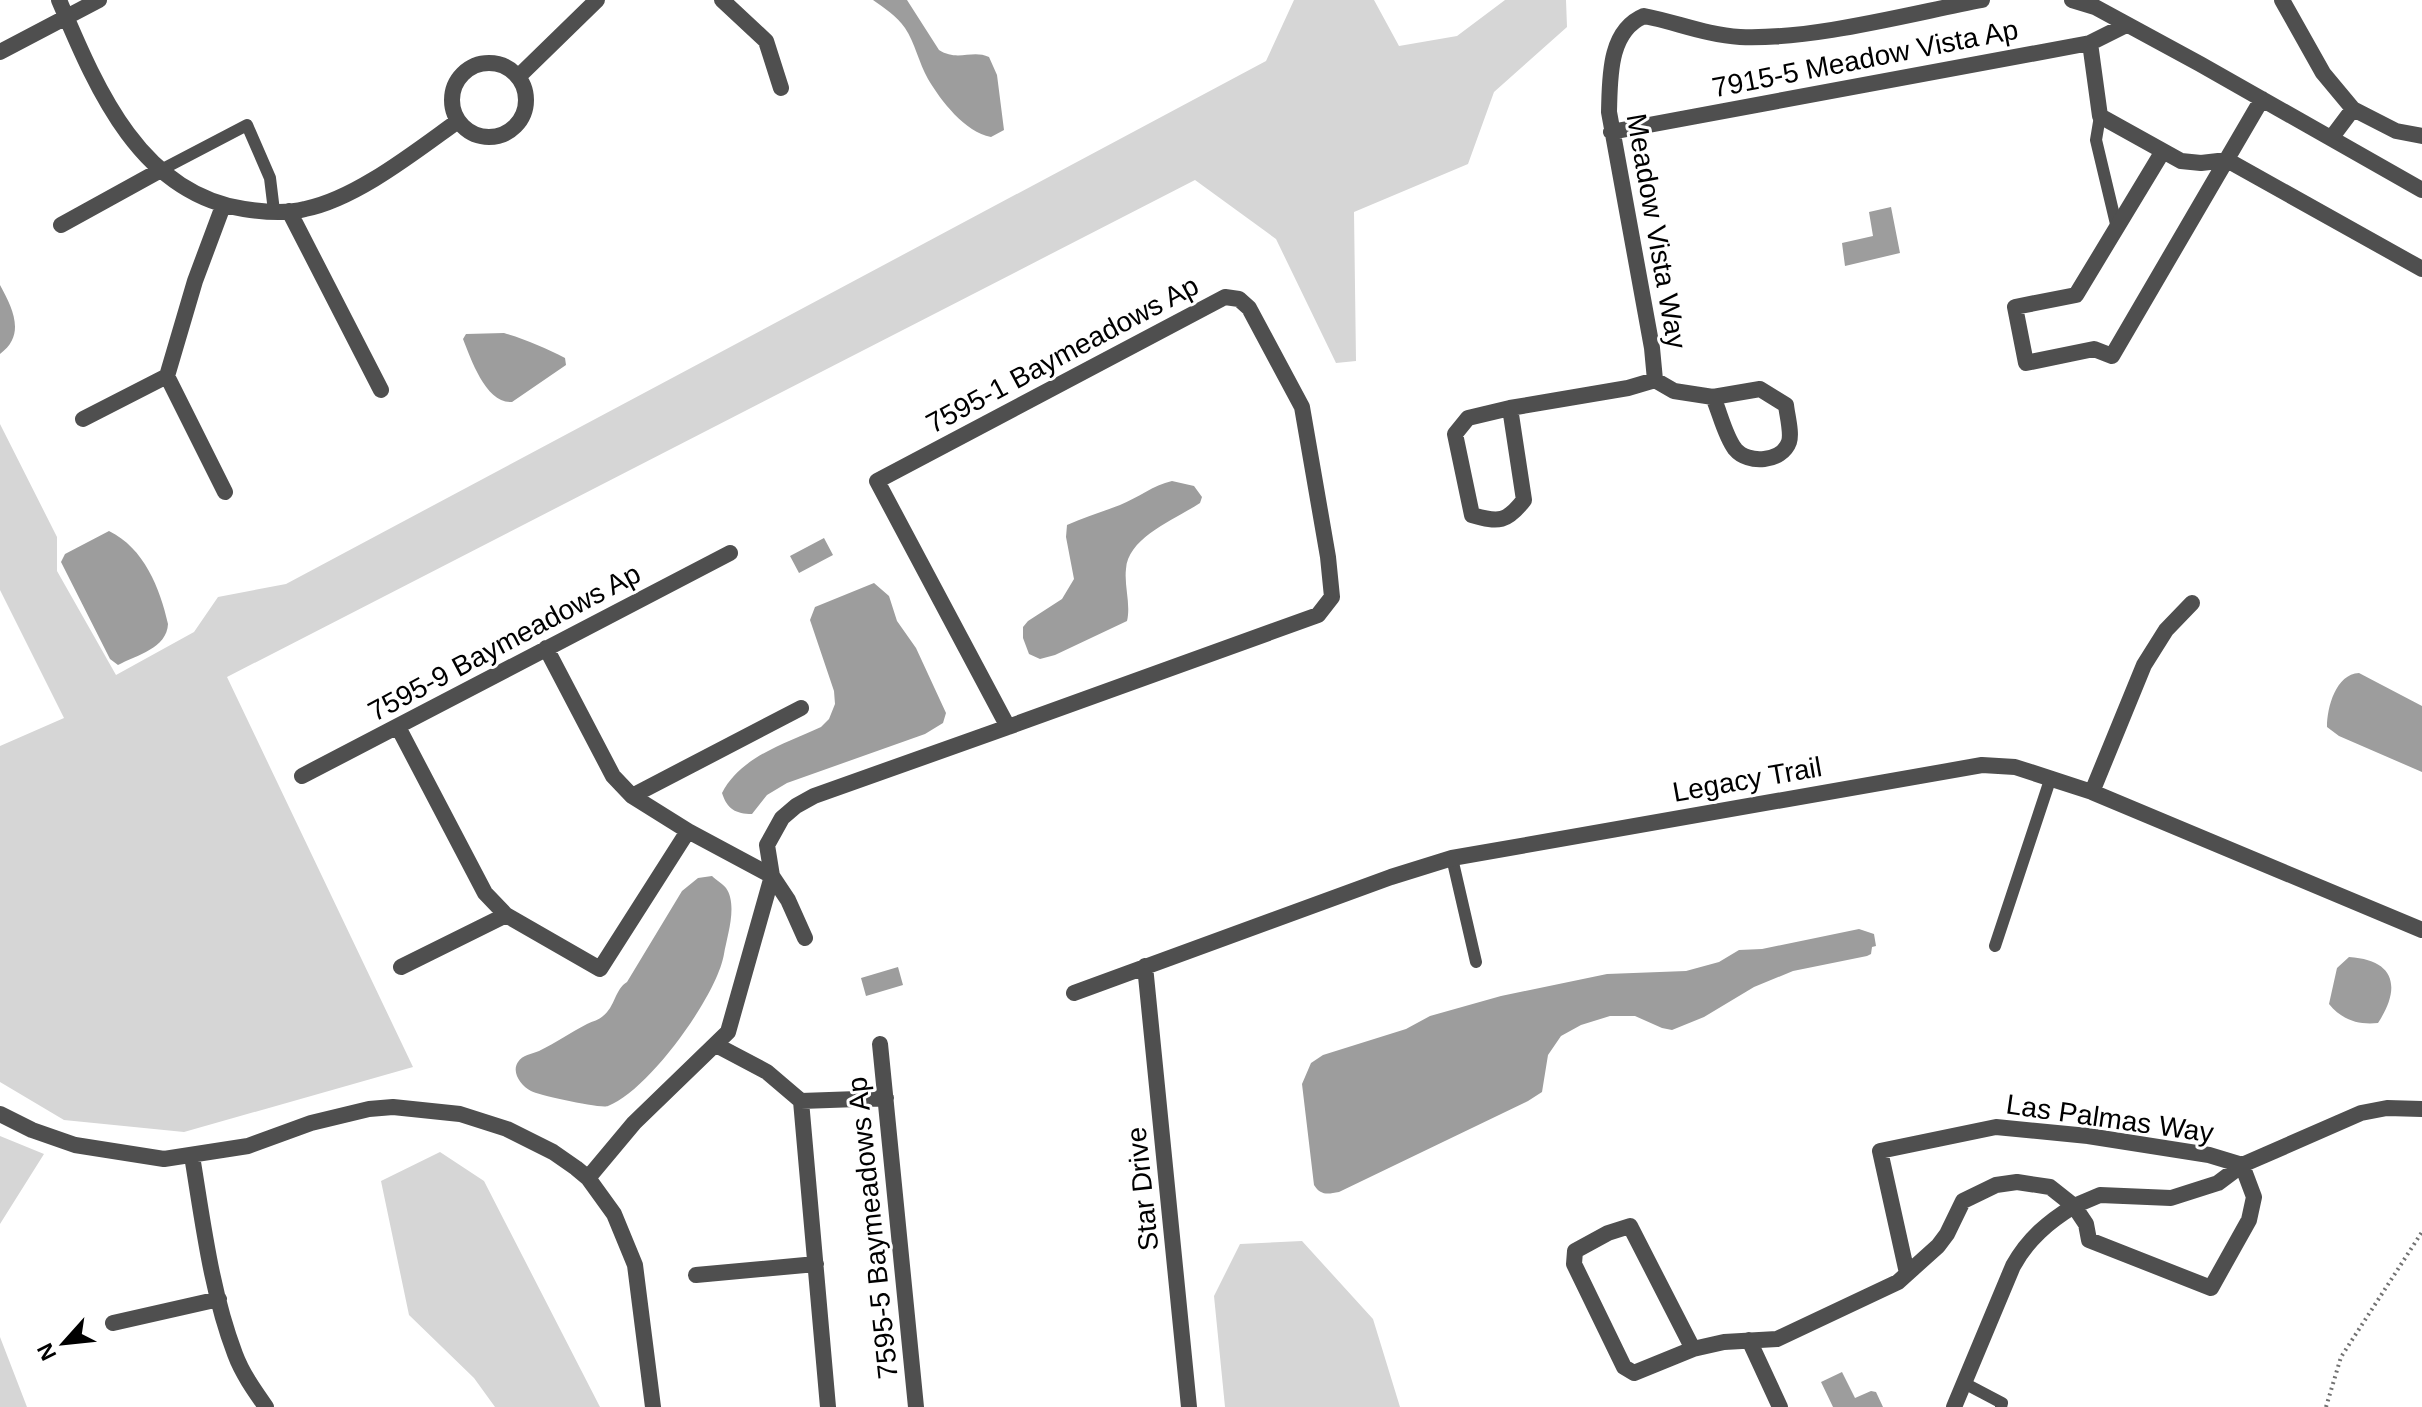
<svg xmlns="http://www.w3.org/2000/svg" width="2422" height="1407" viewBox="0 0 2422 1407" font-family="Helvetica,sans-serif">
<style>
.green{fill:#d6d6d6}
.water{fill:#9d9d9d}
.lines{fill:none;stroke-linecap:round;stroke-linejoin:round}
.path{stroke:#717171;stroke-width:4;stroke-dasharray:2 4;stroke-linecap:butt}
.service{stroke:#4f4f4f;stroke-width:12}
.minor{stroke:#4f4f4f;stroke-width:16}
.labels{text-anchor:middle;stroke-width:6;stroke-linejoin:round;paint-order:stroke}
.street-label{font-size:28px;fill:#000;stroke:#fff}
</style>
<rect width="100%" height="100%" fill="#fff"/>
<!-- green -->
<path class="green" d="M1294,0H1374L1399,46L1457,36L1505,0H1566L1567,27L1494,92L1468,164L1354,212L1356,361L1336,363L1276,239L1195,180L227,677L413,1067L184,1132L64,1120L0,1082V746L64,718L0,590V424L57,537V571L116,675L194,632L218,597L286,584L1266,61Z
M0,1136L44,1154L0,1224Z
M440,1152L484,1181L600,1407H495L474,1378L409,1315L381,1181Z
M1302,1241L1373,1319L1400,1407H1225L1214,1296L1240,1244Z
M0,1337L27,1407H0Z"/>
<!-- water -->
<path class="water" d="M873,0H907L939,50C958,62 972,49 989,57L997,75L1004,130L991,137C965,132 941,101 928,79C919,63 915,43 905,28C897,16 884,8 873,0Z
M1891,207L1900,253L1845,266L1842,243L1873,236L1869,212Z
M0,285C13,309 26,335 0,354Z
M504,333C525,339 546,348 565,358L566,365L512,402C486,404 471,359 463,339L466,334Z
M1172,481L1194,486L1202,497L1200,503C1176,519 1128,537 1126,569C1124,586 1131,604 1127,621L1055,655L1040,659L1029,654L1023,638V627L1028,621L1062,599L1074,579L1066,537L1067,525C1085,517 1102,512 1120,505C1138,498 1153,485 1172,481Z
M109,531C144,548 160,588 168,624C167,648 137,655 118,665L110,659L61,562L65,554Z
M824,538L833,555L799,573L790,556Z
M874,583L889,596L897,621L916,648L946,713L943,723L925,734L787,783L767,795L752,814C736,814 727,809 722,793C741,756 785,744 821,727L829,719L835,704L834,691L810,620L815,607Z
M2359,673L2422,706V772L2339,736L2327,727C2327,707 2336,674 2359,673Z
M712,876C716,880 723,884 726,888C738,905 727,936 724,954C717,996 648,1091 608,1106C601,1109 538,1095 531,1091C521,1086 511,1072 518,1062C522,1055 532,1054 539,1051C556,1043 571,1032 587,1024C593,1021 599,1020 603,1016C615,1007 615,989 627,982L682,891L698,878Z
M1859,929L1874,934L1876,946L1872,947L1871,954L1867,956L1793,971L1754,987L1704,1017L1672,1030L1662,1028L1635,1016H1610L1581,1025L1561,1036L1548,1055L1542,1092L1528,1101L1339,1192C1328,1194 1321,1196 1314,1185L1302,1084L1311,1063L1323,1055L1406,1029L1430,1016L1501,996L1607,974L1686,971L1719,962L1739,950L1762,949Z
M2349,957C2396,960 2401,988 2378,1023C2358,1025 2342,1020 2329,1004L2337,968Z
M898,967L903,985L866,996L861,978Z
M1842,1372L1855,1398L1871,1391L1876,1392L1883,1407H1833L1821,1382Z"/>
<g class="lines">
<!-- path -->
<path class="path" d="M2326,1407L2341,1357L2422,1232"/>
<!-- service -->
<path class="service" d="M2100,116L2096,140L2117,228
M159,171L247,125L270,178L274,211
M1452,858L1476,962
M1995,946L2051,777
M1964,1383L2002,1403L2001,1407"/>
<!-- minor -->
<path class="minor" d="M59,0C96,87 139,193 244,209C263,212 286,214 305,209C356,199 416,151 458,121
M722,0L766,41L781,88
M2072,0L2095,7L2200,64L2422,190
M2282,0L2323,73L2353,109L2396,131L2422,136
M2090,43L2100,116L2181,161L2201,163L2227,160L2422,269
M0,52L99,0
M452 100a37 37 0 1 1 74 0a37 37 0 1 1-74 0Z
M518,77L597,0
M1611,132L2090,43L2126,25
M2332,137L2353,109
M2163,151L2076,295L2015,307L2026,363L2094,349L2112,356L2262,99
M289,211L381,390
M61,225L159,171
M1225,297L1239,299L1249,308L1302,407L1328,557L1332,597L1318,615L1008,727L877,481Z
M167,376L195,281L223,206
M167,376L225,492
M1655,380L1652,348L1609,112C1610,79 1608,31 1644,16C1676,22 1706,35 1740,37C1813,40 1909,14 1982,0
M1760,389L1786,405C1787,415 1792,433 1789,442C1782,462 1748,465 1735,449C1725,436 1720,413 1713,397Z
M1510,408L1524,500C1507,522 1499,523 1472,515L1455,434L1468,418Z
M1510,408L1628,388L1655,380L1674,391L1713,397
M83,419L167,376
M546,648L613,776L632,796L688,831L772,876L788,900L805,938
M398,727L485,893L506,915L600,969L688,831
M302,776L730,553
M2092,792L2144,665L2166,630L2192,603
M632,796L801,708
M1145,966L1189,1407
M401,967L506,915
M1074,993L1391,877L1452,858L1982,765L2015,767L2092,792L2422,930
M880,1044L916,1407
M716,1045L767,1072L801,1101L828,1407
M801,1101L886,1098
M0,1114L32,1130L75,1145L164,1159L248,1146L311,1123L369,1109L393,1107L460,1114L507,1129L553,1152L576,1168L588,1178L614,1214L635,1265L653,1407
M192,1156C203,1222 211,1291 235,1354C242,1373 254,1390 266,1407
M588,1178L634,1123L728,1032L772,876L767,845L782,818L796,806L814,796L1008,727
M1630,1226L1693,1349L1634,1373L1624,1367L1574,1264L1575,1251L1608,1233Z
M1907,1273L1880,1151L1996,1127L2088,1136L2209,1155L2242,1165L2361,1113L2387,1108L2422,1109
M696,1275L816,1264
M113,1323L219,1299
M1749,1340L1780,1407
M1693,1349L1724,1342L1777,1339L1898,1282L1938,1246L1947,1234L1963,1201L1996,1185L2017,1182L2050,1187L2074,1206L2100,1195L2171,1198L2218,1183L2242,1165L2254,1197L2249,1220L2211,1288L2089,1240L2086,1224L2074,1206C2048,1222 2028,1239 2013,1266L1954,1407"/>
</g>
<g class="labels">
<!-- street labels -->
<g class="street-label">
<text transform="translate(1865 58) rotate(-11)" y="10">7915-5 Meadow Vista Ap</text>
<text transform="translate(1657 231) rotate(80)" y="10">Meadow Vista Way</text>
<text transform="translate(1062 354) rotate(-28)" y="10">7595-1 Baymeadows Ap</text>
<text transform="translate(504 642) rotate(-28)" y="10">7595-9 Baymeadows Ap</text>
<text transform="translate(1747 779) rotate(-10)" y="10">Legacy Trail</text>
<text transform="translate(2110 1118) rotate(8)" y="10">Las Palmas Way</text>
<text transform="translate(1142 1189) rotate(-96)" y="10">Star Drive</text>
<text transform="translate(872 1228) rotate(-96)" y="10">7595-5 Baymeadows Ap</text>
</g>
</g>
<!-- north arrow -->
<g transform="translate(64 1343) rotate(243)" stroke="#ffffff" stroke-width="6" paint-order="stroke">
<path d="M0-6L14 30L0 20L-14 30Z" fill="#000000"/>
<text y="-12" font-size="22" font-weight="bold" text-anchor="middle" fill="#000000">N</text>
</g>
</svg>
